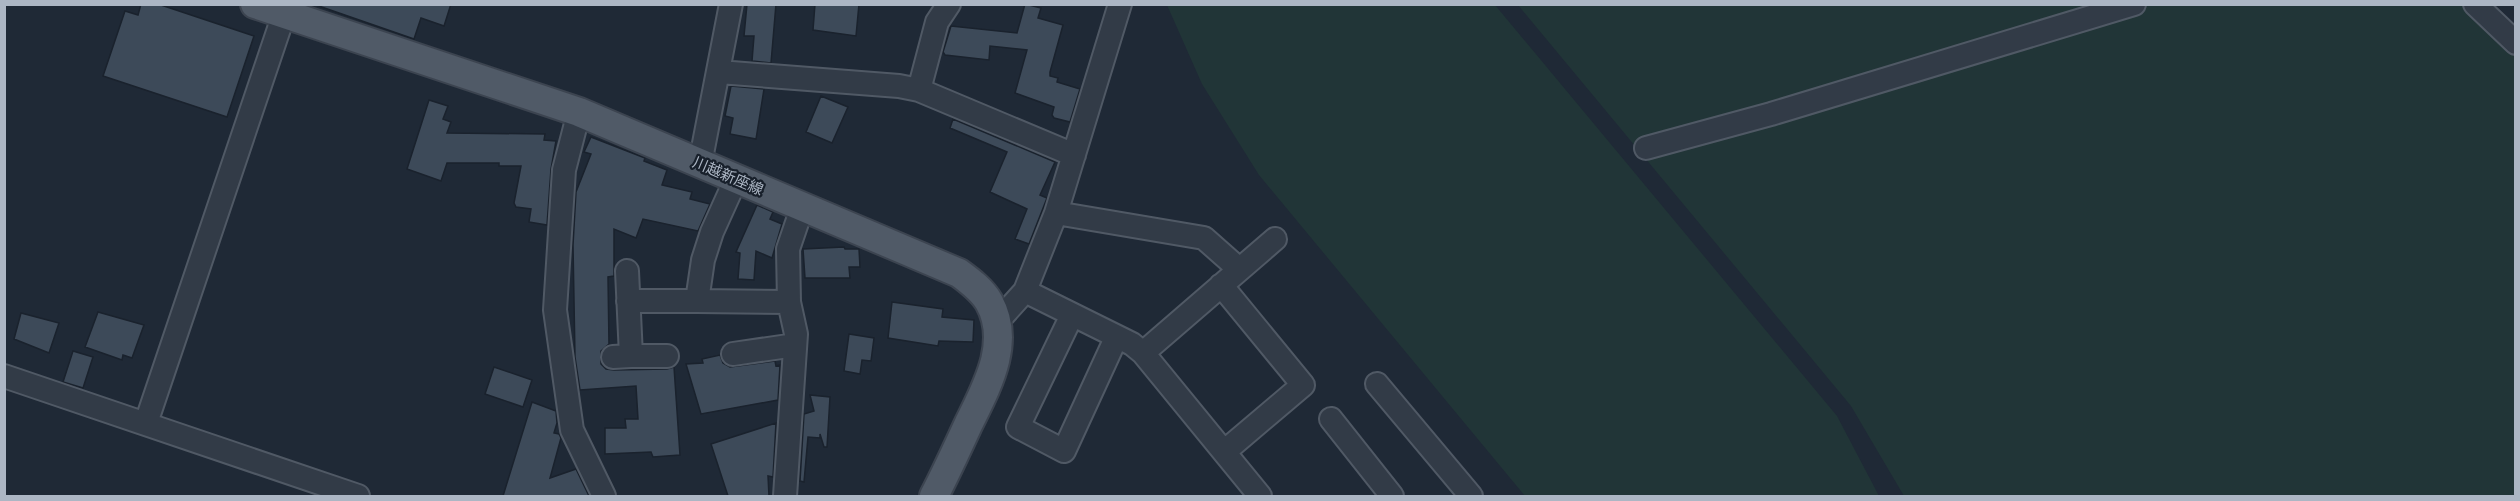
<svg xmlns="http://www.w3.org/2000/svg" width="2520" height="501" viewBox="0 0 2520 501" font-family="Quicksand,'Noto Sans JP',sans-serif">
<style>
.green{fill:#213537}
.building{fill:#3d4a59;stroke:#1a222d;stroke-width:1.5}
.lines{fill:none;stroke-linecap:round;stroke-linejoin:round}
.minor-casing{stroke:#505965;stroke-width:26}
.major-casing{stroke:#3c4450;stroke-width:32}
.minor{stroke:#323b47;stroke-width:22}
.major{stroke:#505a67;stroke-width:28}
.labels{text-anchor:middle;stroke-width:4.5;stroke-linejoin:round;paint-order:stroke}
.street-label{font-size:15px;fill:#acb6c4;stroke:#18202b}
</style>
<rect width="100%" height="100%" fill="#1f2936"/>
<!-- green -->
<path class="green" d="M1167,5H1495L1837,416L1879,496H1525L1259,175L1202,84Z
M1518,5H2465L2515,54V496H1904L1851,406Z"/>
<!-- building -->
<path class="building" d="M141,4H158L254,36L227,117L103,76L125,11L138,15Z
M313,4H451L444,26L421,18L414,39Z
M747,4H776L771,63L752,61L754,36H744Z
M815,4H859L856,36L813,30Z
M1025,4L1041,8L1038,18L1063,25L1050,72V76L1058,78L1057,82L1080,89L1070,122L1054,118L1052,115L1054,107L1015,93L1027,50L990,46L989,60L945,55L943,52L951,26L1017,33Z
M731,86L764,89L756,139L730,134L733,118L725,116Z
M821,96L848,107L832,143L806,132Z
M429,100L448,106L443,119L451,122L447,133L545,134L544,140L556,141L551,169L547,225L529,222L531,209L516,207L514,203L521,166H499V163H447L441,181L407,169Z
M953,119L1055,162L1040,195L1047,198L1029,244L1015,239L1027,209L990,192L1007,152L950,128Z
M591,137L645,158L644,161L667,170L662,185L692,192L690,199L710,204L698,231L643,219L636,238L614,229V276L608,277L609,344L601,351V364L606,369L614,370L667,369L674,367L680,455L653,457L651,452L605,454V428H626L625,419H638L636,386L580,390L575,357L573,245L576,192L591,154L584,152Z
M757,205L773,212L770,219L782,224L772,258L756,251L754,280L738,279L740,253L736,252Z
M844,247L845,249H859L860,267H849L850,278H805L803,249Z
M892,302L943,309L942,317L974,320L973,342L939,341L938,346L888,338Z
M98,312L144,325L132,358L123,355L122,360L85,347Z
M21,313L59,323L49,353L14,339Z
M849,334L874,338L871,361L862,360L860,374L844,371Z
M73,351L93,357L83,388L63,382Z
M720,355L723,363L730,367L775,361L776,366L780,365L778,400L701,414L686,364L703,363L702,359Z
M494,367L532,380L523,407L485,394Z
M810,395L830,397L827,447H824L820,434V438L808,437L804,482L800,481L804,414L814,411Z
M532,402L556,411L557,423L554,433L559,434L561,438L550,478L576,469L589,496H503Z
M776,423L773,477L768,476L769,496H728L711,444Z"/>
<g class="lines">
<!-- minor casing -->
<g class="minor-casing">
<path id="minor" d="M2475,4L2516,43
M719,72L899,86L919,90L1074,155
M919,90L937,22L949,4
M579,112L564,170L555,310L572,430L604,496
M1646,148L1771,114L2134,4
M700,164L731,4
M736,179L712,232L703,260L697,301L789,302
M1056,213L1204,238L1239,269
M1221,285L1303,385L1224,452
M1025,291L1132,344L1143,353L1260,496
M628,301H697
M1072,315L1018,427L1064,451L1116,338
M997,322L1025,291L1056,213L1120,4
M1143,353L1275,239
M733,354L795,345
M631,356H667
M613,357L631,356L627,271
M4,376L358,496
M1377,384L1471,496
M1331,419L1392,496
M146,423L284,14
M785,496L796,334L789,302L788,249L802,208"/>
</g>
<!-- major casing -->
<g class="major-casing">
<path id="major" d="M255,4L579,112L959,273C970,281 982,290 989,302C1012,343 986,388 968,425C957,449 946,473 934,496"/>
</g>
<!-- minor -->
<use href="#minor" class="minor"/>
<!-- major -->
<use href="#major" class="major"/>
</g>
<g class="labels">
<!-- street labels -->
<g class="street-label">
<text transform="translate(728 176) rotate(23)" y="5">川越新座線</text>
</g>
</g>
<!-- border -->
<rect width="2520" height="501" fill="none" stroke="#acb6c4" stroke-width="12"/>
</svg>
